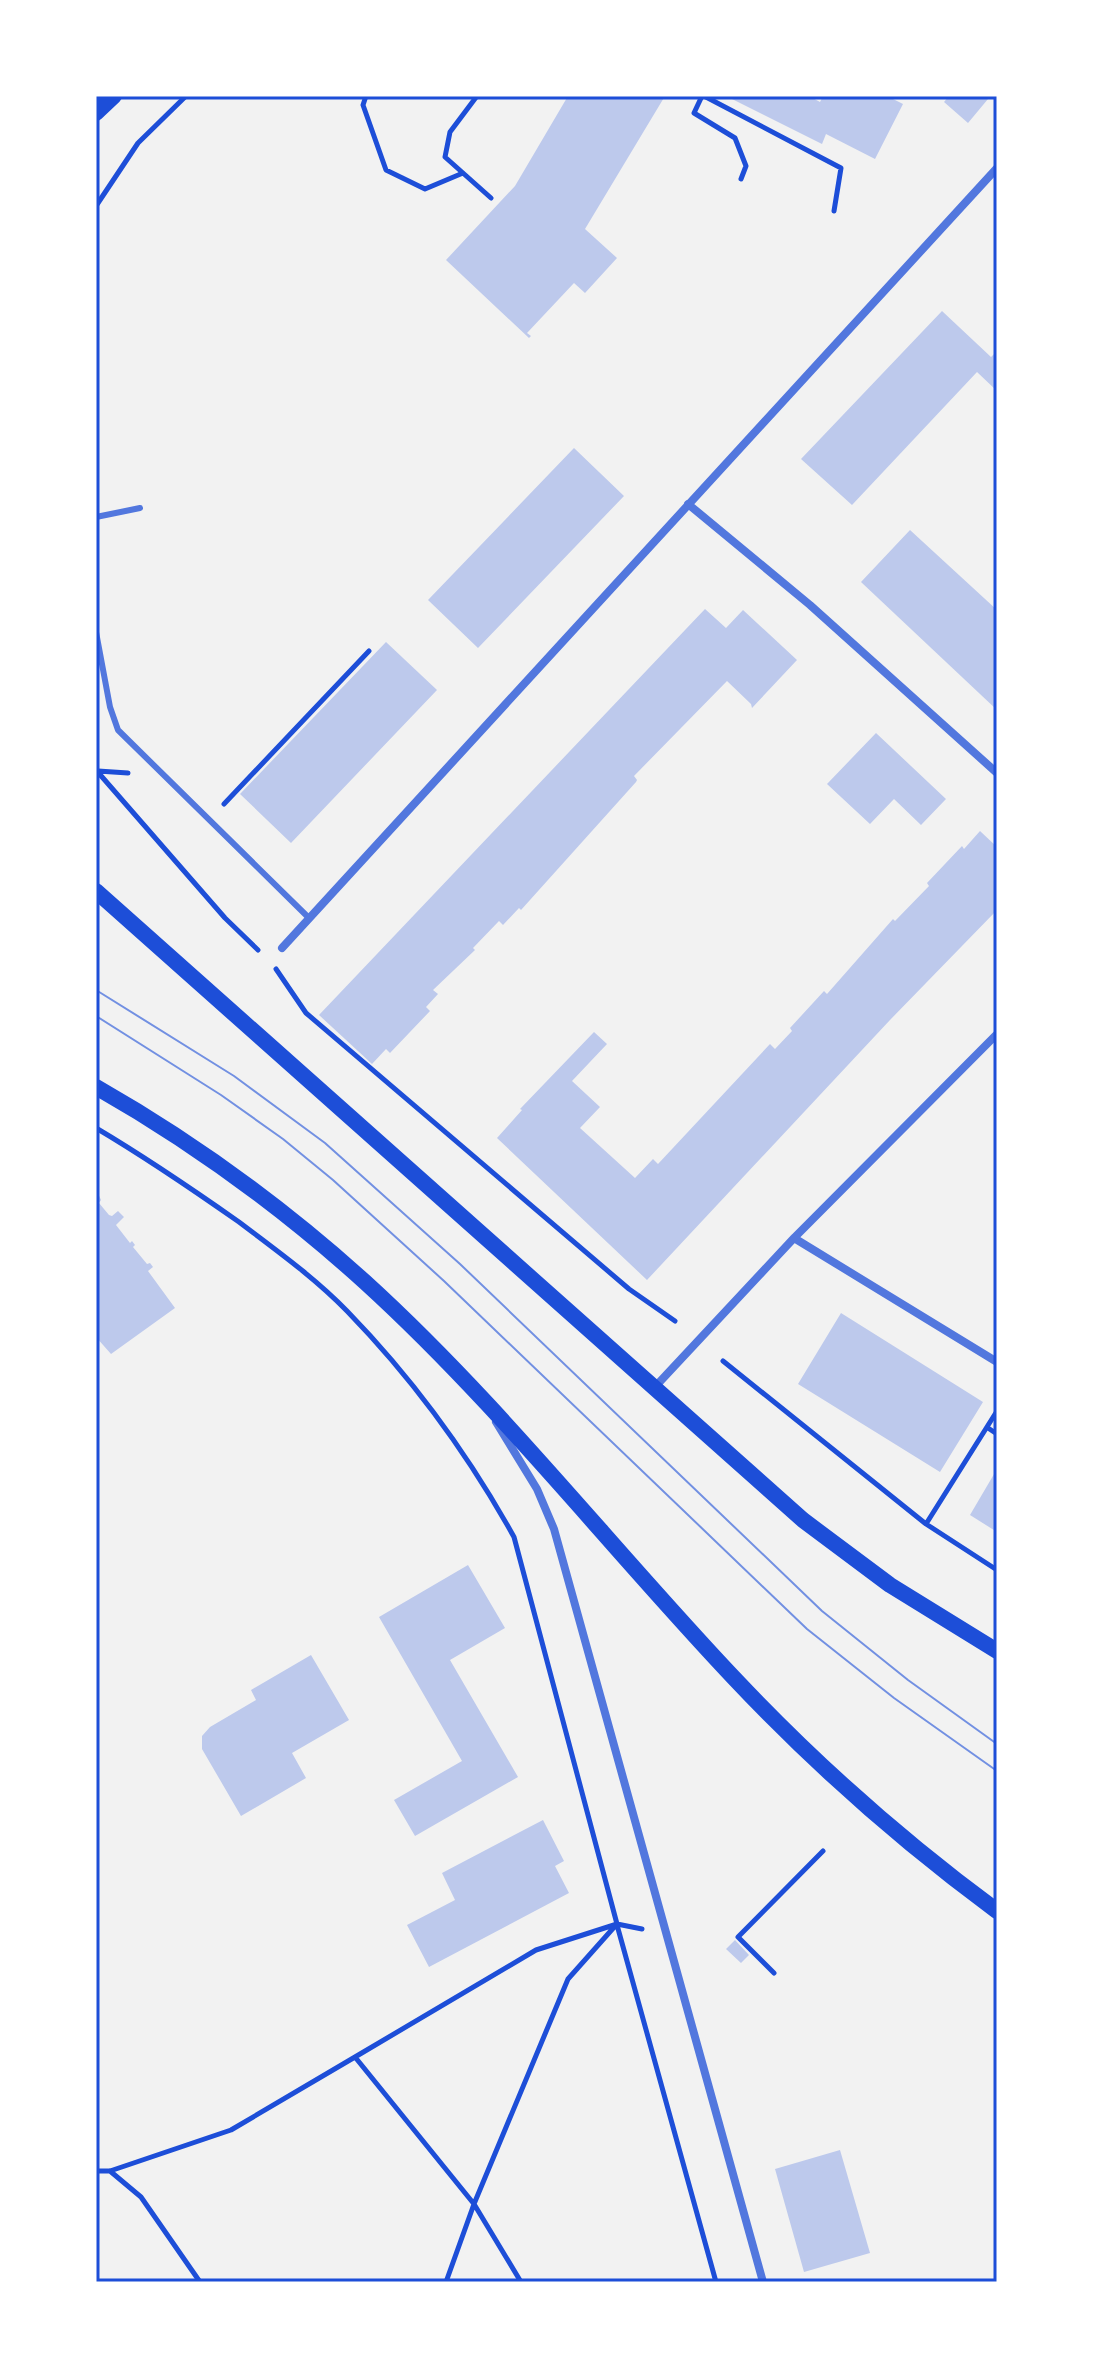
<svg xmlns="http://www.w3.org/2000/svg" width="1093" height="2378" viewBox="0 0 1093 2378" font-family="'PT Sans',sans-serif">
<style>
.building{fill:#bdc9ec}
.lines{fill:none;stroke-linecap:round;stroke-linejoin:round}
.path{stroke:#1d4ed8;stroke-width:5}
.service{stroke:#5277de;stroke-width:6}
.minor{stroke:#5277de;stroke-width:8}
.secondary{stroke:#1d4ed8;stroke-width:16}
.tram{stroke:#7290e2;stroke-width:2}
.neatline{fill:none;stroke:#1d4ed8;stroke-width:3}
</style>
<rect width="100%" height="100%" fill="#f2f2f2"/>
<!-- building -->
<path class="building" d="M568,96H665L585,229L617,258L585,293L574,283L527,333L531,336L529,338L446,260L515,186Z
M726,96H809L820,102L823,96H887L903,104L875,159L826,134L822,144Z
M949,96H984L988,99L968,123L944,102Z
M942,311L991,357L997,351V391L977,372L852,505L801,459Z
M574,448L624,496L478,648L428,600Z
M910,530L997,610V710L861,582Z
M705,609L726,628L743,610L797,660L752,708L751,704L727,681L634,776L637,780L636,782L521,910L519,908L503,925L499,921L473,948L475,950L433,990L438,994L426,1007L430,1011L390,1053L386,1049L372,1064L319,1015Z
M386,642L437,690L291,843L240,794Z
M876,733L946,799L921,825L894,799L870,824L827,784Z
M980,831L997,847V910L890,1020L647,1280L497,1138L522,1110L520,1109L594,1032L607,1044L572,1081L600,1107L580,1128L635,1178L653,1159L658,1164L770,1044L775,1049L792,1031L790,1028L824,991L827,994L893,919L895,921L929,886L927,883L962,846L964,849Z
M96,1189L101,1200L99,1203L109,1215L112,1216L118,1211L124,1217L116,1225L130,1243L132,1241L135,1245L133,1247L147,1264L150,1263L153,1267L148,1271L175,1308L111,1354L96,1337Z
M841,1313L983,1402L940,1472L798,1384Z
M997,1469V1532L970,1515Z
M468,1565L505,1628L450,1660L518,1777L415,1836L394,1800L462,1761L379,1617Z
M311,1655L349,1720L292,1753L306,1778L241,1816L202,1749V1736L210,1727L256,1700L251,1690Z
M543,1820L564,1861L555,1866L569,1893L429,1967L407,1925L455,1900L442,1873Z
M735,1940L749,1955L741,1963L726,1949Z
M840,2150L870,2253L804,2272L775,2169Z"/>
<g class="lines">
<!-- path -->
<path class="path" d="M366,96L363,105L386,170L425,189L463,173
M477,96L450,132L445,157L491,198
M702,96L694,113L735,138L746,166L741,179
M704,96L841,168L834,211
M96,206L138,143L186,96
M96,770L225,918L258,950
M98,771L128,773
M224,804L369,651
M276,969L306,1013L629,1289L675,1321
M96,1128C145,1157 192,1189 239,1222C276,1250 315,1278 347,1311C413,1379 468,1454 514,1537L617,1924L642,1929
M723,1361L926,1524L997,1570
M988,1428L997,1434
M926,1524L997,1411
M617,1925L716,2282
M774,1973L738,1937L823,1851
M96,2171H110L231,2130L355,2057
M110,2171L141,2197L200,2282
M446,2282L474,2204L568,1979L616,1925
M521,2282L474,2204L355,2057L536,1950L617,1924"/>
<!-- service -->
<path class="service" d="M96,517L140,508
M96,632L110,707L118,730L309,918"/>
<!-- minor -->
<path class="minor" d="M688,504L810,605L997,773
M282,948L997,168
M794,1238L997,1362
M654,1388L794,1238L997,1034
M496,1422L537,1489L554,1529L763,2282"/>
<!-- secondary -->
<path class="secondary" d="M96,113L114,96
M96,891L803,1520L890,1585L997,1651
M96,1087C191,1141 283,1208 365,1282C499,1404 610,1547 734,1678C815,1764 902,1841 997,1911"/>
<!-- tram -->
<path class="tram" d="M96,990L234,1076L325,1143L460,1264L822,1611L908,1680L997,1744
M96,1016L221,1095L283,1139L333,1180L444,1281L807,1629L894,1698L997,1771"/>
</g>
<!-- border -->
<rect width="1093" height="2378" fill="none" stroke="#ffffff" stroke-width="196"/>
<rect x="98" y="98" width="897" height="2182" class="neatline"/>
</svg>
